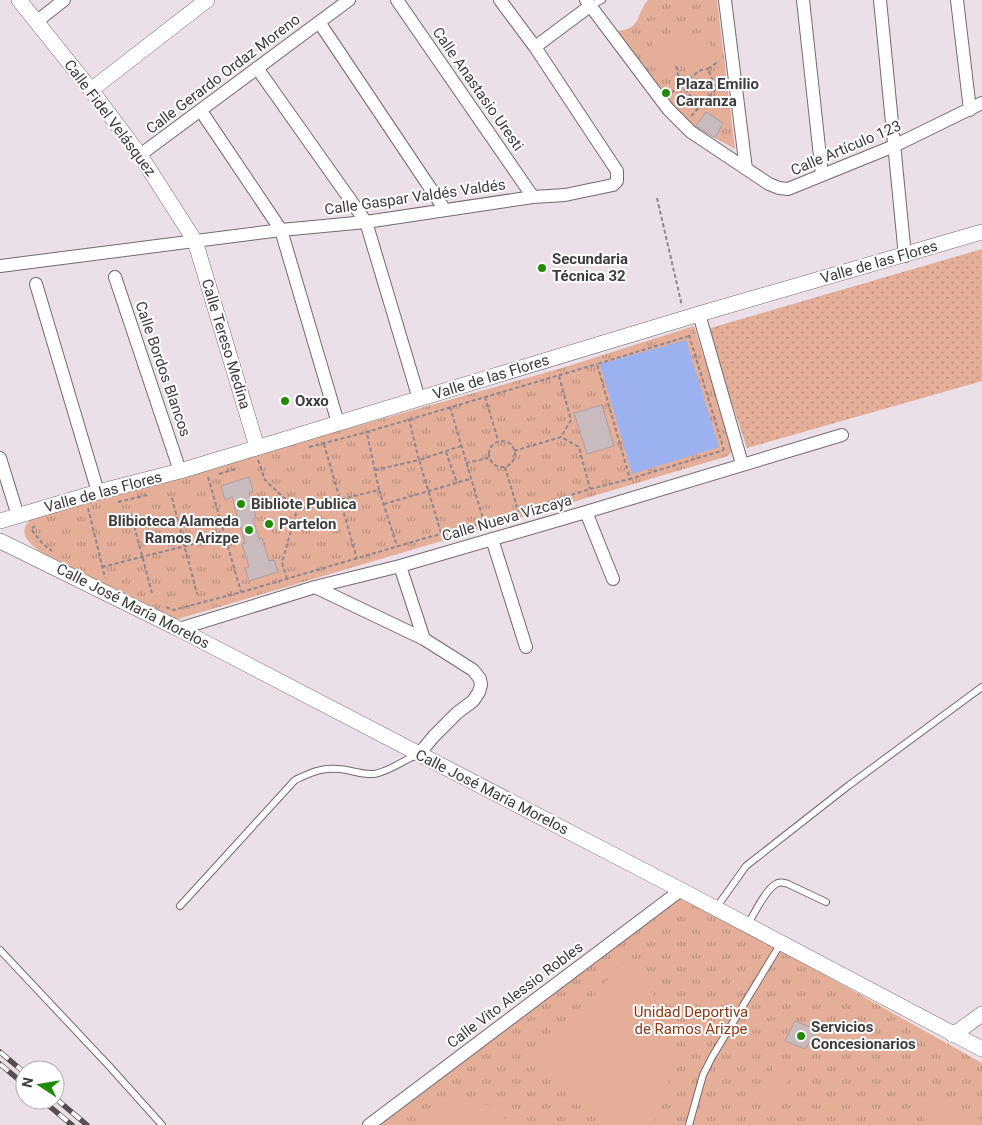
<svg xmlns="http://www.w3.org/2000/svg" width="982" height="1125" viewBox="0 0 982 1125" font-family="Roboto,sans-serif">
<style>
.grass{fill:url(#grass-dots)}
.park{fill:url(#park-tufts)}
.pitch{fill:#e4ae99}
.water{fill:#9cb1ef}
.building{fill:#c9bbbd;stroke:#ad9fa1}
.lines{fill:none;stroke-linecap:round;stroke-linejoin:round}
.service-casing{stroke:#736a70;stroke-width:8}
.minor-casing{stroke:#736a70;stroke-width:14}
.tertiary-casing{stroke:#736a70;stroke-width:16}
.path{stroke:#8f878d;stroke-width:2;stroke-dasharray:4 2.5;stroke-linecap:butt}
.service{stroke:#fff;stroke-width:6}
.minor{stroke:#fff;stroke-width:12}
.tertiary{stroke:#fff;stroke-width:15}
.rail-casing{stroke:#544f53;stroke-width:5.5}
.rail{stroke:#fff;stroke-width:4;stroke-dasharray:11;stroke-linecap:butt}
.poi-dot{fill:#218b08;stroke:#fff;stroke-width:2}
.labels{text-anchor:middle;stroke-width:4;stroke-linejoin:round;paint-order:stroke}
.street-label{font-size:15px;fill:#3e3a3d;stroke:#fff}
.poi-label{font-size:15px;font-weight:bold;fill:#3e3a3d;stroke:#fff;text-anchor:start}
.park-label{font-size:15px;fill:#8c3914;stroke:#fff}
</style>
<defs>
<pattern id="grass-dots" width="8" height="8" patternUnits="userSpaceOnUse" patternTransform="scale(1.25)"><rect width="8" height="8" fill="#e4ae99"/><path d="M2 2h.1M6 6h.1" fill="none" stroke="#ba8f7e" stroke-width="1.8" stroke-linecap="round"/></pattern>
<pattern id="park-tufts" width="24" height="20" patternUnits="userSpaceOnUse" patternTransform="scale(1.25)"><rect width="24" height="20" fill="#e4ae99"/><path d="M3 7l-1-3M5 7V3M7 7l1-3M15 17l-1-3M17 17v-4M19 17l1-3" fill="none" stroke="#ba8f7e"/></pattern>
</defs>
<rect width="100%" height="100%" fill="#ebe0e8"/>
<!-- grass -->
<path class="grass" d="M982,249V381L747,448L707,329Z"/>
<!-- park -->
<path class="park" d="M648,0H717L735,149L677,117L617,31C642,29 635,15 648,0Z
M694,326L733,449L728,456L175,620L55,561C39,551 9,535 34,517L562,368Z
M682,895L982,1063V1125H377Z"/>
<!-- pitch -->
<path class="pitch" d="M705,33L706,43L710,44V54L706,55L708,63L653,66L652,57L649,56V47L652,46L651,37Z
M621,964C682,1008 686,1061 652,1125H621L535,1063Z
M778,1060L794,1068L775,1108L759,1098Z
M446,1097L492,1106L511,1125H421Z
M935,1098L982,1121V1125H921Z"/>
<!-- water -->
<path class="water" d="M686,340L719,447L632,474L600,364Z"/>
<!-- building -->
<path class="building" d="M706,112L723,123L715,138L696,126Z
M602,405L614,446L587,454L574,413Z
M249,477L253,491L249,493L256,518L253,519L259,539L262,538L269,561L274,560L278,572L249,581L245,568L249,567L242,544L245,543L232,497L225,500L221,486Z
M795,1021L817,1030L805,1049L785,1041Z"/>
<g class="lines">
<!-- service casing -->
<g class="service-casing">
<path id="service" d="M590,6L602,0
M180,906L295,780C310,773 322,767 339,769C351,770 362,775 374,774C388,772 403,761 416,755
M716,908L746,866L848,786L982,687
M748,924C754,914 766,889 776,884C780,881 784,883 788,884L826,902
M0,950L110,1067L162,1125
M689,1125L703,1075L712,1057L781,943"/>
</g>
<!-- minor casing -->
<g class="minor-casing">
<path id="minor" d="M397,0L533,197
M586,0L668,109L691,132L769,184L779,188L788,189L894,146L982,103
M725,0L746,169
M803,0L822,175
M880,0L905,256
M957,0L970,110
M36,22L64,0
M319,22L445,210
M535,47L590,6
M257,68L366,222L419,399
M201,111L281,230L338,423
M140,155L349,0
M0,266L281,230L366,222L533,197L565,195L613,185L617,181V171L535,47L500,0
M115,277L180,471
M36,284L98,492
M699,314L742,464
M0,458L18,516
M586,512L613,579
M492,539L526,647
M400,566L424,639
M315,587L424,639L473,670L480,679L481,685L479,692L473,701L457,713L434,736L419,754
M179,629L315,587L400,566L586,512L842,435
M369,1125L681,890"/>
</g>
<!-- tertiary casing -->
<g class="tertiary-casing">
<path id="tertiary" d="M19,0L91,90L140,155L195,241L257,447
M91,90L207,0
M0,521L98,492L180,471L699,314L982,232
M0,541L179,629L681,890L982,1049
M953,1035L982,1014"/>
</g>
<!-- path -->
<path class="path" d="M676,66L678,75L682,79
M678,87L681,90L687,89L690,87L691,82L688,79
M685,89L699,107
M671,93L678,87V82L682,79H688L701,70L708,69
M691,116L716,89L708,69L719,61
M657,198L682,306
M689,335L724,450
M689,336L597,364L630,479L724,450
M559,376L571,420L561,437
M485,397L498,440
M450,407L484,522
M489 454a13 13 0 1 1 26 0a13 13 0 1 1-26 0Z
M324,444L357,559
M309,447L367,432L597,364
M514,451L561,437L579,447L590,489
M446,452L457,483
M258,460L265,480L297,510
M466,463L488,458
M505,467L517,507
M375,470L419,460L409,419
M219,474L238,468
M208,477L241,592
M379,490L397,546
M172,498L197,594
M118,502L147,495
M384,504L470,479
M88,508L105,578
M297,510L379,490L367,433
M131,514L152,593
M35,526L31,529L42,543L52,551
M441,533L419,460L461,446
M102,567L225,536
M287,579L282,562L297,510
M166,607L173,610L242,592L426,538L475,525L590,489L630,479"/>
<!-- service -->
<use href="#service" class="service"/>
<!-- minor -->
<use href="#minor" class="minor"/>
<!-- tertiary -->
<use href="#tertiary" class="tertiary"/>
<!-- rail casing -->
<g class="rail-casing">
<path id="rail" d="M0,1052L25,1073
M0,1064L25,1085
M55,1098L87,1125
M42,1100L72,1125"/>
</g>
<!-- rail -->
<use href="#rail" class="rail"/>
</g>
<!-- markers -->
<g class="poi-dot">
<circle cx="666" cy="93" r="5"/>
<circle cx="542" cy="268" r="5"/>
<circle cx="285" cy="401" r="5"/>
<circle cx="241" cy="504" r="5"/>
<circle cx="269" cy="524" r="5"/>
<circle cx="249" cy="530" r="5"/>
<circle cx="801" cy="1036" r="5"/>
</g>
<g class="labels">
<!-- street labels -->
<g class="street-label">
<text transform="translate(223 74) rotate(-37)" y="5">Calle Gerardo Ordaz Moreno</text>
<text transform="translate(478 89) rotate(55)" y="5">Calle Anastasio Uresti</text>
<text transform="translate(110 118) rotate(53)" y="5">Calle Fidel Velásquez</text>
<text transform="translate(846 148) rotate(-23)" y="5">Calle Artículo 123</text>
<text transform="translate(415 197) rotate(-8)" y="5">Calle Gaspar Valdés Valdés</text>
<text transform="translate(879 262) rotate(-16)" y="5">Valle de las Flores</text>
<text transform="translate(226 344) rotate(73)" y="5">Calle Tereso Medina</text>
<text transform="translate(163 369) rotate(71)" y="5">Calle Bordos Blancos</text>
<text transform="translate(491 377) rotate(-17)" y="5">Valle de las Flores</text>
<text transform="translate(103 492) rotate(-15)" y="5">Valle de las Flores</text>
<text transform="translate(507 518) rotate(-16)" y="5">Calle Nueva Vizcaya</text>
<text transform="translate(133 606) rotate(27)" y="5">Calle José María Morelos</text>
<text transform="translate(492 792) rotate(27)" y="5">Calle José María Morelos</text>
<text transform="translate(515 995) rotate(-37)" y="5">Calle Vito Alessio Robles</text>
</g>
<!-- poi labels -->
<g class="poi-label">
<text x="676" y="89">Plaza Emilio<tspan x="676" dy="17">Carranza</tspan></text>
<text x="552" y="264">Secundaria<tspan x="552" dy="17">Técnica 32</tspan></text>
<text x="295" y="406">Oxxo</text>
<text x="251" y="509">Bibliote Publica</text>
<text x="239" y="526" text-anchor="end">Blibioteca Alameda<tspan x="239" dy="17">Ramos Arizpe</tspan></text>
<text x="279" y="529">Partelon</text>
<text x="811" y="1032">Servicios<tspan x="811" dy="17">Concesionarios</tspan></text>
</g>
<!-- park labels -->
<g class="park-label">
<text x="691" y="1017">Unidad Deportiva<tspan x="691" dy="17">de Ramos Arizpe</tspan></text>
</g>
</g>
<!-- north arrow -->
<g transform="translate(40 1085) rotate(282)"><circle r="24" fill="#ffffff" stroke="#b2b0b1"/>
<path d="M0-4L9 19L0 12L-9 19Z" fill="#218b08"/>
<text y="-8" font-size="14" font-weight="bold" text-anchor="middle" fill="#3e3a3d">N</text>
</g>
</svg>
